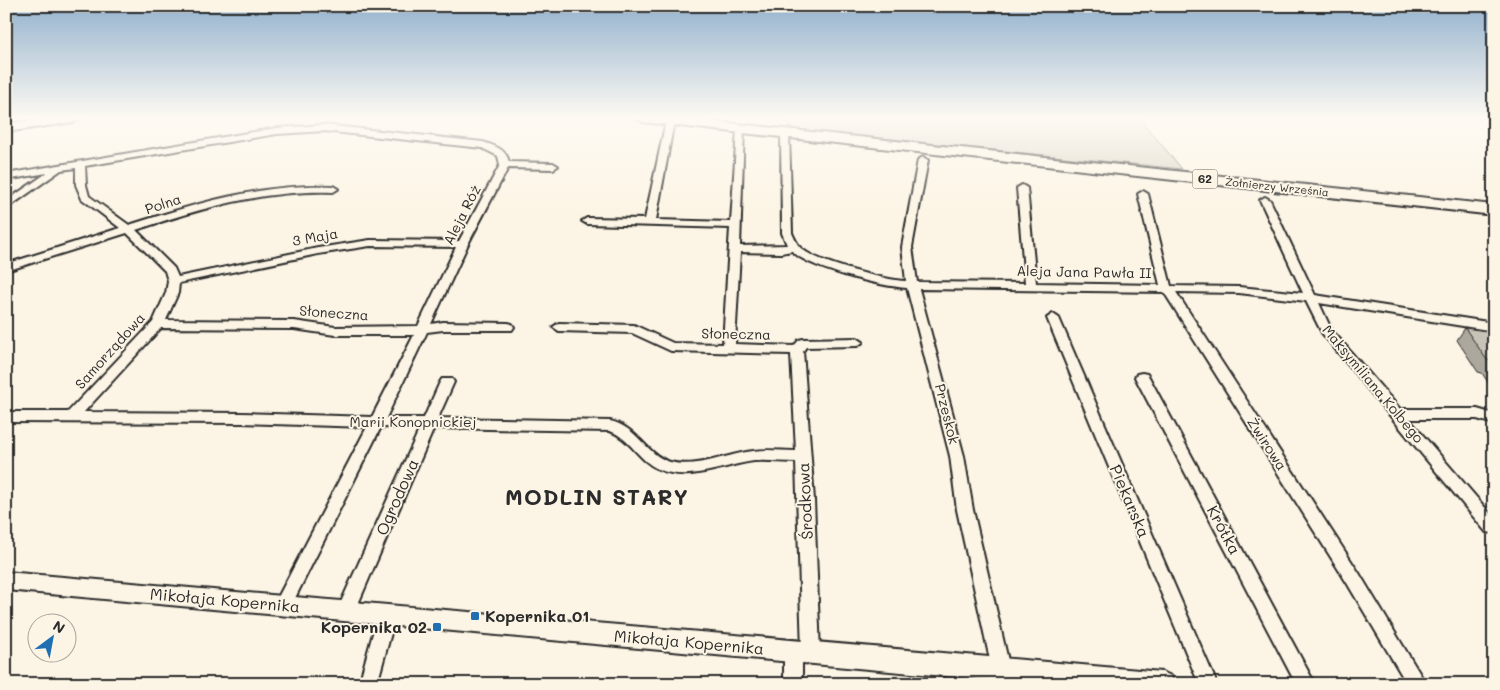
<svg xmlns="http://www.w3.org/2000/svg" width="1500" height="690" viewBox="0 0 1500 690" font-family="Mali,sans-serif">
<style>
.green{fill:#ded8ca;stroke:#84827a}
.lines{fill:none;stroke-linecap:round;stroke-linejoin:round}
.minor-casing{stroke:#2b2b2b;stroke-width:4}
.tertiary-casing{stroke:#2b2b2b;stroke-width:4}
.primary-casing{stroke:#2b2b2b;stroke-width:4}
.minor{fill:#fcf5e5;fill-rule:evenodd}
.tertiary{fill:#fcf5e5;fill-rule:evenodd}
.primary{fill:#fcf5e5;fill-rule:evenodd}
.wall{fill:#aca89d;stroke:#2b2b2b}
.building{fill:#c8c3b7;stroke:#2b2b2b}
.poi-dot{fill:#1f6fb2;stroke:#fcf5e5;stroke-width:2}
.labels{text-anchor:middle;stroke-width:4;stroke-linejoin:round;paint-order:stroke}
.far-street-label{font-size:11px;fill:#2b2b2b;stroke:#fcf5e5}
.shield{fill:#fcf5e5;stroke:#6a6863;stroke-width:1}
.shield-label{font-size:12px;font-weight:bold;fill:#2b2b2b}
.street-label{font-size:14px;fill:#2b2b2b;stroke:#fcf5e5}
.near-street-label{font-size:16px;fill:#2b2b2b;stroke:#fcf5e5}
.near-poi-label{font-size:16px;font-weight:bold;fill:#2b2b2b;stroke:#fcf5e5;text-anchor:start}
.near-district-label{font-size:22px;font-weight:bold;letter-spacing:1px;fill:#2b2b2b;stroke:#fcf5e5}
</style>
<rect width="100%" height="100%" fill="#fcf5e5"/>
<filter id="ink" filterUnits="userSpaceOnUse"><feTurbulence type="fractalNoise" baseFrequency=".02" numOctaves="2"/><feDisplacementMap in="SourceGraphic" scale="10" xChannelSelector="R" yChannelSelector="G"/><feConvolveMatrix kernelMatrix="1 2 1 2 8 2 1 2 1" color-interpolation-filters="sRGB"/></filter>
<g filter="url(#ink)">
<!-- green -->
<path class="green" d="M789,118H1139L1182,169L790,129Z"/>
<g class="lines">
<!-- minor casing -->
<g class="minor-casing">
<path id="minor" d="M670,118L674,121L656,220L731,222L737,129L744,127L740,246L787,245L782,233L781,133L785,130L789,133L792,233C795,239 797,245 802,249C818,263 884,280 906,281L902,247L918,160L923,157L928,160L912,247L917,282L1025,283L1017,188L1022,185L1027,188L1036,283L1160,285L1138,194L1143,191L1148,194L1171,286L1239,287L1303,293L1260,200L1265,197L1270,200L1315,295L1494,323V331L1319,303L1331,329L1400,409H1477L1494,414V424L1477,419H1409L1494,518V533L1486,532L1322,333L1306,301L1239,293L1176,292L1359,573L1426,684H1407L1347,583L1164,292L919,289L964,456L973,510L1010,669L1008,675L1001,678L994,675L992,669L957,510L950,456L907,288C881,286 809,269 792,251L781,253L740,252L735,344L794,346L799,340L803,339L857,338L863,342L857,346L806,347L803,351L814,500L820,653L817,659L811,661L805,659L802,653V684H784V651L787,645L793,643L799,645L802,651L796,462C782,462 768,460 754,461C723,465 689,483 658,469C639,461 630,438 610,431L434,428L355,611L352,616L346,619L340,616L337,611L420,428L381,427L289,610L283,613L277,610L274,605L367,427L242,423L6,422V412H68L153,322L166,293L168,281L165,271L127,233L6,271V264L120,228L82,199L76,185V168L61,170L6,209V201L47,173L6,180V174L277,128L324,125L483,142C495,146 506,149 509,162L553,163L558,166L553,169L508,168L468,244L431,324L443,322L508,323L512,324L514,327L512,330H443L427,332L386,418H424L440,382L442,379H452L454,382L438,418L610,421C638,427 646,455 670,462C696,469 727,454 753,451C767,449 782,451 796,451L791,354L671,351L632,333L559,331L553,327L559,323L634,325L673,343L723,344L730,228L587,224L582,221L587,218L645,219L666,121ZM324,131L482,148L498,156L500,165L459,241L370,240L318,248L178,277L174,268L136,230C203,208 262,190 333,192L338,189L333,186C260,184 198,203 129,225L89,196L86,185L85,166L277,134ZM370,246L456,247L418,326L335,327L294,321L166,320L178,293L179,283L318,254ZM161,328L294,329L335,335H414L372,417L242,413L84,412Z
M1053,314L1059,318L1217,684H1199L1047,318Z
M1142,373L1147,374L1149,377L1315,684H1296L1135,377L1137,374Z
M387,607L393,609L396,615L377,684H359L378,615L381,609Z"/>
</g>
<!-- tertiary casing -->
<g class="tertiary-casing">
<path id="tertiary" d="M6,572L1162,672L1171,676L1174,684H1031L6,590Z"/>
</g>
<!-- primary casing -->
<g class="primary-casing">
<path id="primary" d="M47,118H81L74,122L6,132V124Z
M636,118H680L1494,205V215L643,122Z"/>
</g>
<!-- minor -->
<use href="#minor" class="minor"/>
<!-- tertiary -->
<use href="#tertiary" class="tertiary"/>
<!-- primary -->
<use href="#primary" class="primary"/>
</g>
<!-- wall -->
<path class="wall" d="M1465,328L1494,332V392L1482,373L1478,372L1457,340Z"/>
<!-- building -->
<path class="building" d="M1465,328L1494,332V365L1491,361L1487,360Z"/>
</g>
<!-- sky -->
<linearGradient id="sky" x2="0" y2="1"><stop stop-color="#93b2cd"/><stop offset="0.55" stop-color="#fefaf3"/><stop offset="1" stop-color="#fefaf3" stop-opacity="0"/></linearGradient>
<rect width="1500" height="215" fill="url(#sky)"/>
<!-- markers -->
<g class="poi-dot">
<rect x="470" y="611" width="10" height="10" rx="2.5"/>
<rect x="432" y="622" width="10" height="10" rx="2.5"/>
</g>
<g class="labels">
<!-- far-street labels -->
<g class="far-street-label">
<text transform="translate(1277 187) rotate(6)" y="4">Żołnierzy Września</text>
</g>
<!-- shield labels -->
<rect class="shield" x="1192.5" y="169.5" width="25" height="19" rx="4"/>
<g class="shield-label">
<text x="1205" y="183">62</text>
</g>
<!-- street labels -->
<g class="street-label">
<text transform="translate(163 204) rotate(-18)" y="5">Polna</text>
<text transform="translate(462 215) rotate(-63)" y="5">Aleja Róż</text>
<text transform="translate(315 237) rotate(-10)" y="5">3 Maja</text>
<text transform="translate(1084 272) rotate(1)" y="5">Aleja Jana Pawła II</text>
<text transform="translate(334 313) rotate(4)" y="5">Słoneczna</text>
<text transform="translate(736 334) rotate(1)" y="5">Słoneczna</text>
<text transform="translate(110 351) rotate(-48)" y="5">Samorządowa</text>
<text transform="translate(1373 384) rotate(50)" y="5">Maksymiliana Kolbego</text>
<text transform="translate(947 414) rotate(76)" y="5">Przeskok</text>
<text x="413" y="427">Marii Konopnickiej</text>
<text transform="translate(1267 444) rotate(57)" y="5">Żwirowa</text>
</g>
<!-- near-street labels -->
<g class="near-street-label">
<text transform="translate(397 497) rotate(-66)" y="6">Ogrodowa</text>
<text transform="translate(805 501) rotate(-93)" y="6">Środkowa</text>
<text transform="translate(1130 501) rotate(67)" y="6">Piekarska</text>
<text transform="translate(1224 530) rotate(62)" y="6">Krótka</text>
<text transform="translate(225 600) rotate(5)" y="6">Mikołaja Kopernika</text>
<text transform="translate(689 642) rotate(5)" y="6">Mikołaja Kopernika</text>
</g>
<!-- near-poi labels -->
<g class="near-poi-label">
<text x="485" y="622">Kopernika 01</text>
<text x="427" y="633" text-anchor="end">Kopernika 02</text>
</g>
<!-- near-district labels -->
<g class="near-district-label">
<text x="597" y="505">MODLIN STARY</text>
</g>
</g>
<!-- margin -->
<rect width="1500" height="690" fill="none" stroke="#fcf5e5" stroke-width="25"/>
<rect x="12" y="12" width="1475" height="665" fill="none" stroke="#2b2b2b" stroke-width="2" filter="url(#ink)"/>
<!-- north arrow -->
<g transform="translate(52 638) rotate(32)"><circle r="24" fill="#fcf5e5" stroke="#a8a49b"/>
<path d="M0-4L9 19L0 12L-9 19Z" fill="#1f6fb2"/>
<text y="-8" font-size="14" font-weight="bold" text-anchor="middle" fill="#2b2b2b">N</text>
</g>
</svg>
